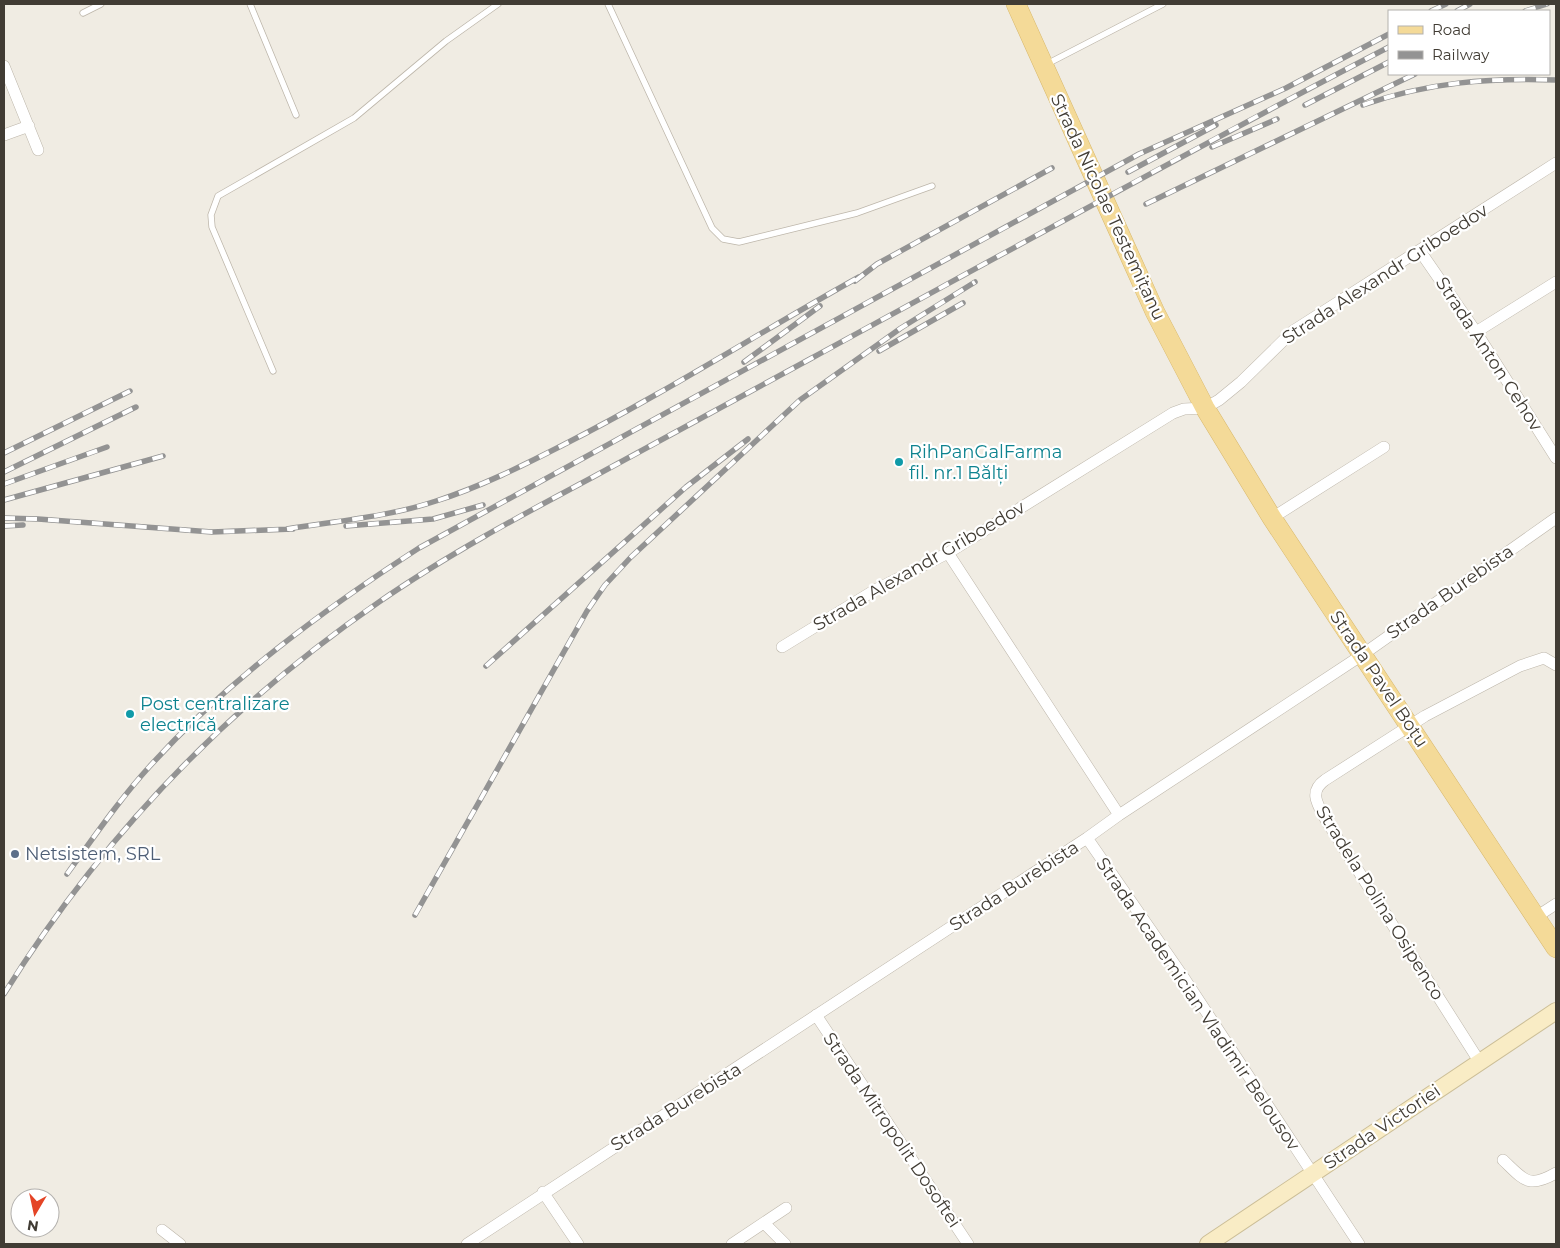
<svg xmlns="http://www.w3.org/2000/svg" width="1560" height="1248" viewBox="0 0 1560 1248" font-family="Montserrat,sans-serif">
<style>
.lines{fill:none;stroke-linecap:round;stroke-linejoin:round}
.lane-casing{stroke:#bdb6aa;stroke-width:7}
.street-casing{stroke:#bdb6aa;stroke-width:12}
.secondary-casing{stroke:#ccbe97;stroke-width:18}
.primary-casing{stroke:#d7b76b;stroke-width:20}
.lane{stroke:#fff;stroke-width:5.5}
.street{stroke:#fff;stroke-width:11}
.secondary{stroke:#f9ecc5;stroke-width:16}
.primary{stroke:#f4da98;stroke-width:19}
.rail-casing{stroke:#939393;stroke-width:5.5}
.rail{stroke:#fff;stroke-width:4;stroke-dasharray:11;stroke-linecap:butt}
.culture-dot{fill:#0f9aa8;stroke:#fff;stroke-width:2}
.service-dot{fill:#5c6f8a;stroke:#fff;stroke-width:2}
.labels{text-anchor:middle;stroke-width:4.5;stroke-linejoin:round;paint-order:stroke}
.street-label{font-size:18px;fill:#413c34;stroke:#fff}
.culture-label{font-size:18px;fill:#0d838f;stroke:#fff;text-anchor:start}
.service-label{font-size:18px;fill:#4e5e75;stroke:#fff;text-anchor:start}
</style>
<rect width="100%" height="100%" fill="#f0ece3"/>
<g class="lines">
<!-- lane casing -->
<g class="lane-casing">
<path id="lane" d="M250,4L296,115
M608,4L712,228L723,239L739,242L857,213L932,186
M83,13L101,4
M1045,65L1163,4
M273,371L212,227L211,215L218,196L354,118L446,41L498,4"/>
</g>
<!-- street casing -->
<g class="street-casing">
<path id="street" d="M4,66L38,150
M4,135L29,126
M1420,251L1476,332L1556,458
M1476,332L1556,282
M1272,518L1384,447
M948,553L1119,815
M782,647L875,590L948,553L1173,413L1184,409L1205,408L1219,400L1241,382L1293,331L1556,163
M1087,838L1186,981L1359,1244
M1536,917L1556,904
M816,1015L968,1244
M1479,1061L1326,820C1318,805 1308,792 1325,780L1425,716L1520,666L1544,658L1556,665
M1503,1160C1524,1180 1528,1189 1556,1173
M543,1192L578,1244
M764,1223L785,1244
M162,1230L180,1244
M467,1244L1087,838L1119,815L1362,655L1556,518
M732,1244L786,1208"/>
</g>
<!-- secondary casing -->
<g class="secondary-casing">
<path id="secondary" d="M1208,1244L1556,1011"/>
</g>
<!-- primary casing -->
<g class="primary-casing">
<path id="primary" d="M1016,4L1155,312L1205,408L1272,518L1556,948"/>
</g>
<!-- lane -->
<use href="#lane" class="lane"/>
<!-- street -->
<use href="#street" class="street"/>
<!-- secondary -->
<use href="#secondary" class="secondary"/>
<!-- primary -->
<use href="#primary" class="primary"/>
<!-- rail casing -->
<g class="rail-casing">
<path id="rail" d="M1431,11L1446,4
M1457,11L1470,4
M1525,11L1547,4
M1305,105L1389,62
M1363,105C1429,82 1487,78 1556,80
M1212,147L1277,119
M1128,172L1216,125
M1146,204L1415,74
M855,281L877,264L1052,168
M879,351L963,303
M744,362L820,306
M4,453L130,391
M4,472L136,407
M4,484L107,447
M4,500L163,456
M4,518L38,519L212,532L293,529
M4,526L23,525
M346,526L433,519L483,505
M287,529C336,521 388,517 436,501C480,487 522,466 563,445C665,393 760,332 859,277
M486,666L686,487L748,439
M67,874C94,837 119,800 150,766C227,681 323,610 419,548L1139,154L1286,88L1389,34
M415,915L587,611L605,585L631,557L800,400L901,328L975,282
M4,994C101,838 228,706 379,602C447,555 520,516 593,477C665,438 738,398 810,359C1003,254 1194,148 1389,47"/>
</g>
<!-- rail -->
<use href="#rail" class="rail"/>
</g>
<!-- markers -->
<g class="culture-dot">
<circle cx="899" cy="462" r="5"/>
<circle cx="130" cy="714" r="5"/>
</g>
<circle class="service-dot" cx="15" cy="854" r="5"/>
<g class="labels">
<!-- street labels -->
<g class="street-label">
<text transform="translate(1108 207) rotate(65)" y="6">Strada Nicolae Testemițanu</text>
<text transform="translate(1385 274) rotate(-33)" y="6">Strada Alexandr Griboedov</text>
<text transform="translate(1489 354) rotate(57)" y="6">Strada Anton Cehov</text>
<text transform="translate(919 566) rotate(-30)" y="6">Strada Alexandr Griboedov</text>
<text transform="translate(1450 592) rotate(-35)" y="6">Strada Burebista</text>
<text transform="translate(1379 679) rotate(56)" y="6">Strada Pavel Boțu</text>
<text transform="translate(1014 886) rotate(-33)" y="6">Strada Burebista</text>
<text transform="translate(1380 903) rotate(58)" y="6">Stradela Polina Osipenco</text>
<text transform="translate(1198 1004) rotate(56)" y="6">Strada Academician Vladimir Belousov</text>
<text transform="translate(676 1107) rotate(-32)" y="6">Strada Burebista</text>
<text transform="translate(1382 1127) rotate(-34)" y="6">Strada Victoriei</text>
<text transform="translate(892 1130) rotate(56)" y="6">Strada Mitropolit Dosoftei</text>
</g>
<!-- culture labels -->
<g class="culture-label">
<text x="909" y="458">RihPanGalFarma<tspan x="909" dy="21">fil. nr.1 Bălți</tspan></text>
<text x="140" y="710">Post centralizare<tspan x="140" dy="21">electrică</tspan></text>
</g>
<!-- service labels -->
<g class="service-label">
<text x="25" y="860">Netsistem, SRL</text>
</g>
</g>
<!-- border -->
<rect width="1560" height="1248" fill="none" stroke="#413c34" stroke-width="10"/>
<!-- legend -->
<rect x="1388" y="10" width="162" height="65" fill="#ffffff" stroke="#b3b1ae"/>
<rect x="1398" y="26" width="25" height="8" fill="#f4da98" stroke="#b3b1ae"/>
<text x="1432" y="35" font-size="15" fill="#413c34">Road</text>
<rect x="1398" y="51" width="25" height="8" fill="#939393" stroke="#b3b1ae"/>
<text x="1432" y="60" font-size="15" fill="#413c34">Railway</text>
<!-- north arrow -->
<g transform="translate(35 1213) rotate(189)"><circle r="24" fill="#ffffff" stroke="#b3b1ae"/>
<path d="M0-4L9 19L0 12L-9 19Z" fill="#e44426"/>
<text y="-8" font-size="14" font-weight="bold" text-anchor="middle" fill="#413c34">N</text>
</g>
</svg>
